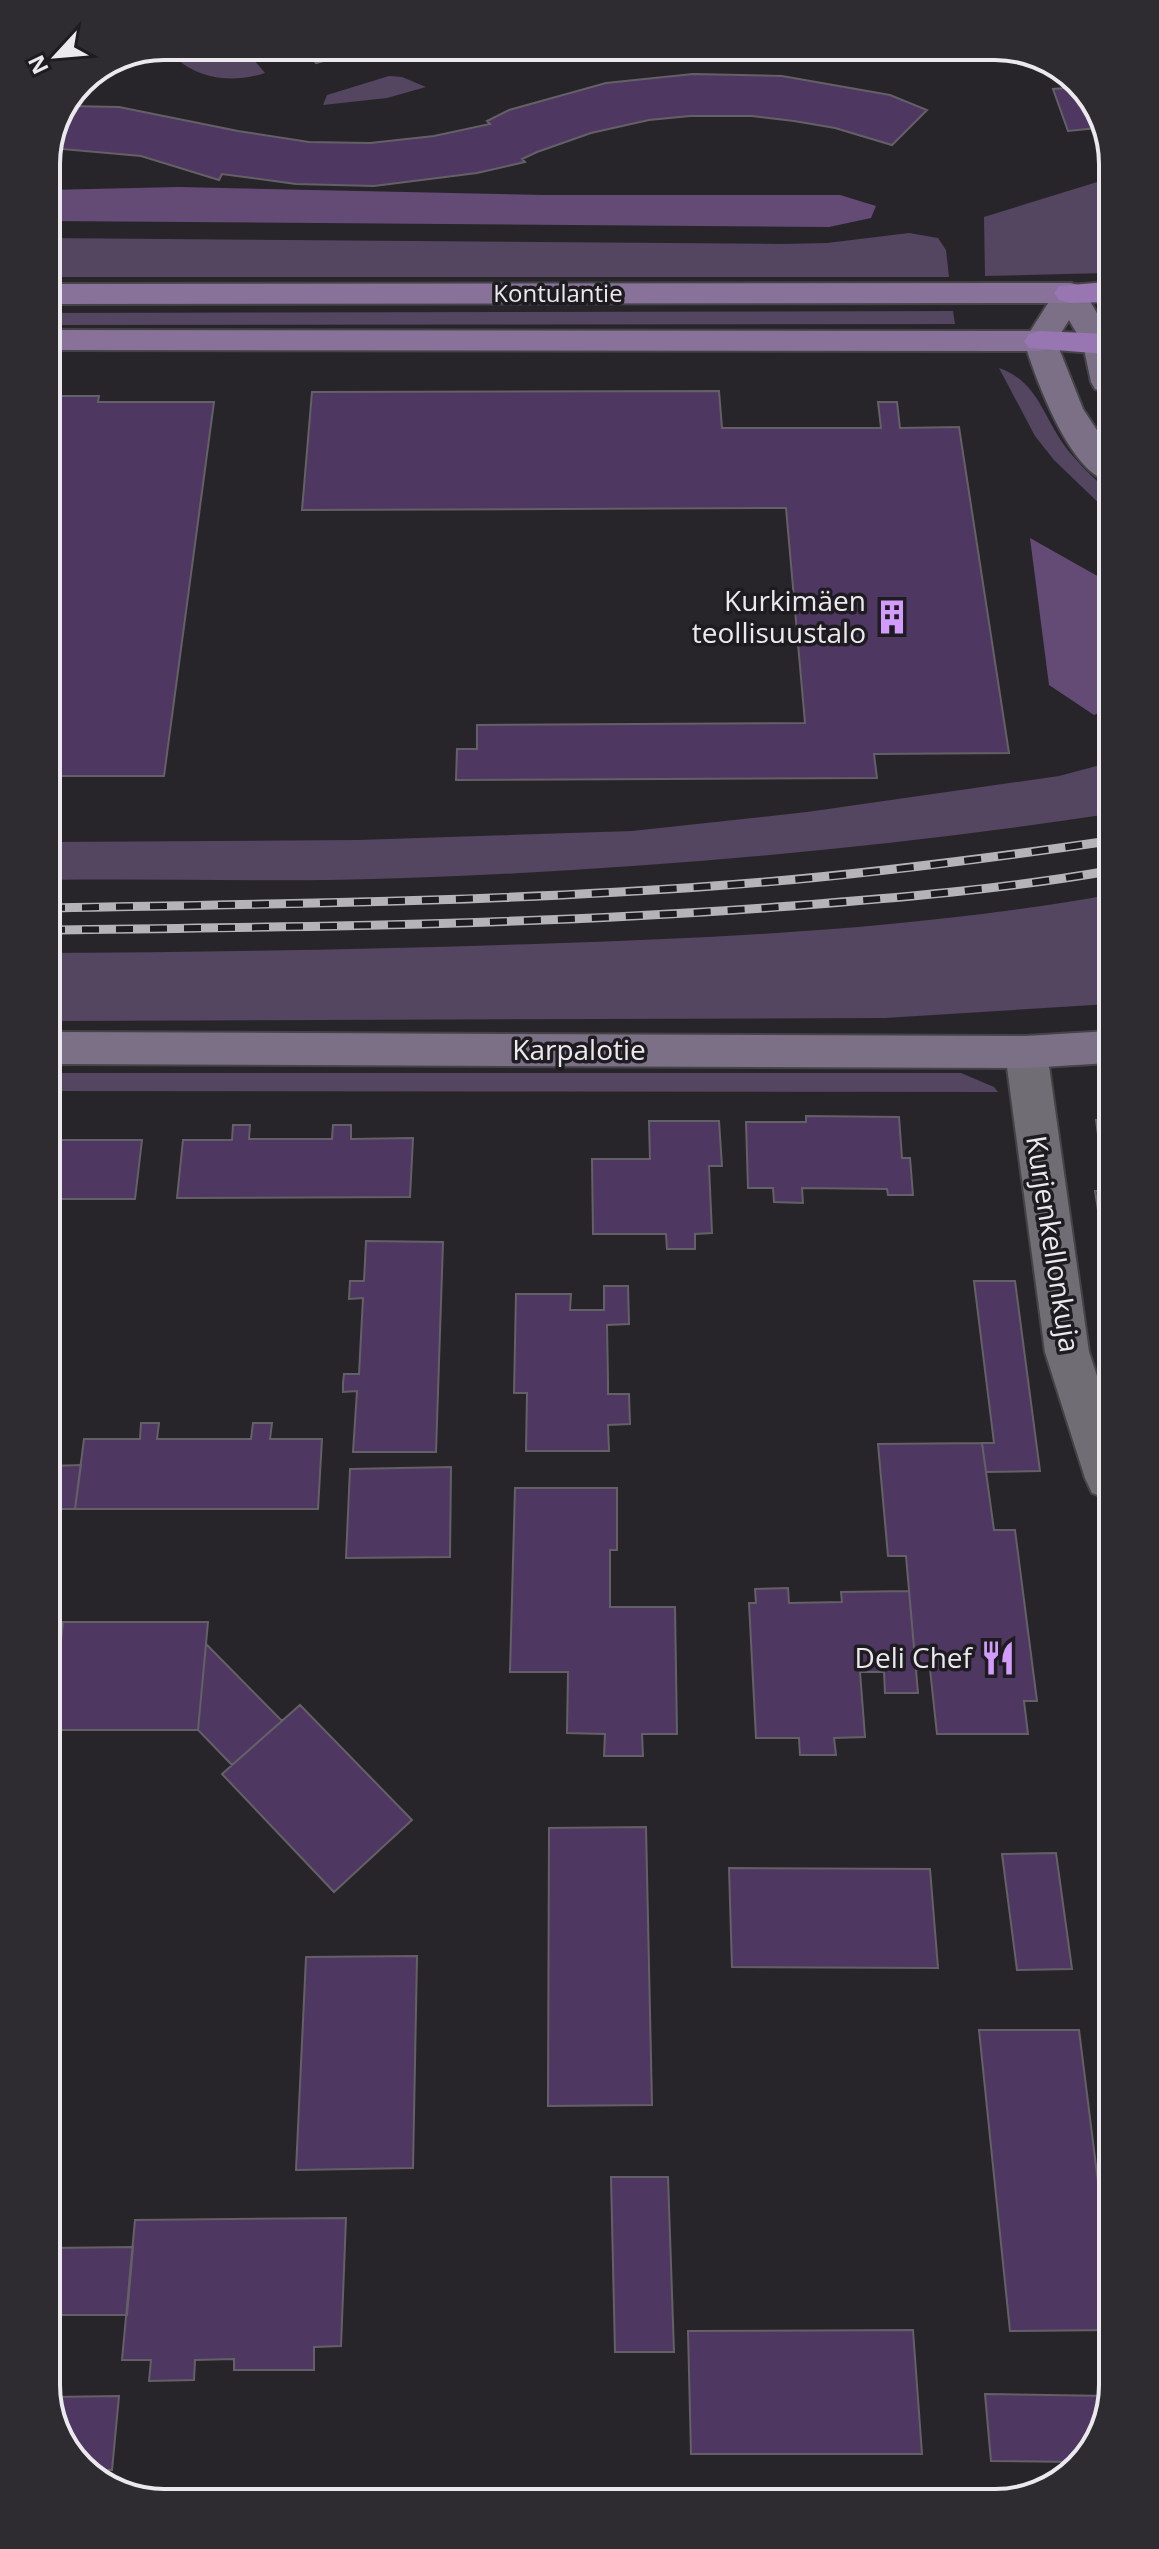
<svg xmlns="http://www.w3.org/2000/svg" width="1159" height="2549" viewBox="0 0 1159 2549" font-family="'Open Sans',sans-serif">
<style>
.green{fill:#544561}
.forest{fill:#634b76}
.building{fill:#4e3760;stroke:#646067;stroke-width:2}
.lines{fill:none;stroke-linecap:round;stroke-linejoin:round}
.street-casing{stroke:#454347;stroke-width:4}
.secondary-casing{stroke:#454347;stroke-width:4}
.primary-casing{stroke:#454347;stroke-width:4}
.highway-casing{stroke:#454347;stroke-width:4}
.street{fill:#716d74;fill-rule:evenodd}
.secondary{fill:#7c7086;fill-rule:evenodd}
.primary{fill:#887299;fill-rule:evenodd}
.highway{fill:#9776b1;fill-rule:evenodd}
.rail-casing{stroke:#b5b3b7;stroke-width:9}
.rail{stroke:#1e1b21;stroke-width:6;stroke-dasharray:17;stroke-linecap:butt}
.labels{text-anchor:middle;stroke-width:7;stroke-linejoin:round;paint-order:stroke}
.far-street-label{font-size:24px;fill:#ebe9ed;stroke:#1e1b21}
.poi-label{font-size:28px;fill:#ebe9ed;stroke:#1e1b21;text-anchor:end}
.street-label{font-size:28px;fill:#ebe9ed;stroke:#1e1b21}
.rim{fill:none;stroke:#ebe9ed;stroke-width:4}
</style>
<rect width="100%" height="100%" fill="#28252a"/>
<!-- green -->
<path class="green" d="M176,46H242L265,73C235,83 202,80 178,60Z
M389,76L402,77L426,87L387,98L323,105L327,95Z
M1107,179V273L985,276L984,217Z
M909,233L938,238L946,250L949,277H47L46,238L782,244L827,243Z
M953,311L955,324L47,325V313Z
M999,368C1039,382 1043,418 1067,449C1079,464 1093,478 1108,490V512L1054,460L1035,436Z
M1108,763L1109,814C876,849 640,870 405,878C286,883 167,878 48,880V842L358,840L632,831L807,812L1059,776Z
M1109,895V1004L885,1018L49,1021L48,953C220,952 391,949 562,943C744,937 928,927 1109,895Z
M49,1073H961L994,1087L998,1092L56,1091L49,1088Z"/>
<!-- forest -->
<path class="forest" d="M179,187L544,195H840L876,206L871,218L829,227L46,221V190Z
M1030,538L1108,582V709L1094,715L1049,685Z"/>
<!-- building -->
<path class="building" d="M302,46H376L316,63Z
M693,74L782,76L890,95L927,110L892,145L835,128L794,121L752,116H690L649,120L591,133L537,152L522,159L525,162L477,173L374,186L296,184L222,174L219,180L141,156L50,148L69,106L119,107L238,131L309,142L370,143L434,136L490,124L487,121L509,110L606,83Z
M1079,87L1107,126V127L1068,131L1053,89Z
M719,391L722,428H881L878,402H897L900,428L959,427L1009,753L874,754L877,778L456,780L457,749H477V725L805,723L786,508L302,510L312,392Z
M47,396H99L98,402H214L164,776H48Z
M806,1116L899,1117L902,1158H910L913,1195H888L887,1189L802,1188L803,1203L774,1202L773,1188H748L746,1122H806Z
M1096,1120H1109V1149H1100Z
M649,1121H719L722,1166H709L712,1233L695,1234V1249H667L666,1234H593L592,1159H650Z
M233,1125H250L249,1139H332L333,1125H351V1139L413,1138L410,1197L177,1198L183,1140H232Z
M49,1127H55L53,1140H142L135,1199H49Z
M1095,1191H1110V1285Z
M366,1241L443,1242L436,1452H353L357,1391L343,1392V1383L344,1374H359L363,1298L349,1299L350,1281H364Z
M974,1281H1015L1040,1471L986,1472L982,1443H994Z
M604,1286H628L629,1324L607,1325L608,1380V1394H629L630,1424L608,1425L609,1451H526L527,1393H514L516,1294H571L570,1310H604Z
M141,1423H159L157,1439H251L253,1423H272L270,1439H322L318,1509H75L84,1439H140Z
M982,1443L994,1530H1015L1037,1701H1024L1028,1734H937L930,1669L916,1670L906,1556H888L878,1444Z
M81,1465L75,1509H50V1466Z
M451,1467L450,1557L346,1558L350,1469Z
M515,1488H617V1550H610V1607H675L677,1734H642L643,1756H604L605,1734L567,1733L568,1672H510Z
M788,1588L789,1603L842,1602L841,1592L909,1591L918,1693H885L884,1672H860L865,1737L834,1738L836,1755H800L799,1738H756L749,1603H756L755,1589Z
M63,1622H208L198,1730H51Z
M206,1644L282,1721L232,1765L198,1730Z
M300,1705L412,1820L334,1892L222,1774Z
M646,1827L652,2105L548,2106L549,1828Z
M1056,1853L1072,1969L1017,1970L1002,1854Z
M729,1868L930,1869L938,1968L732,1967Z
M417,1956L413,2168L296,2170L306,1957Z
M979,2030H1079L1113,2302V2330L1010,2331Z
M611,2177H668L674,2352H615Z
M346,2218L341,2346L314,2347V2370H234V2359L195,2360L194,2380L149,2381L151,2360H122L135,2220Z
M133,2247L127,2315H52V2248Z
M913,2330L922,2454H691L688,2331Z
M985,2394L1110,2396L1093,2451L1078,2462L991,2461Z
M119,2396L112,2470H86L52,2423V2397Z
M479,2488L543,2489V2500H479Z"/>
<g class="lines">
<!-- street casing -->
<g class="street-casing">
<path id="street" d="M1026,1036L1041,1041L1047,1052L1089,1352L1110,1415V1498L1108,1499L1092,1493L1085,1478L1045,1352L1005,1052L1011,1041Z"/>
</g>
<!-- secondary casing -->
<g class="secondary-casing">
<path id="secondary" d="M1070,283L1081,286L1107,330V392L1095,389L1091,382L1083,344L1069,320L1056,341L1083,409L1108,447V481C1069,471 1035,377 1024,341L1059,286Z
M1109,1031V1063L1026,1068L49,1064V1032L1026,1036Z"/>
</g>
<!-- primary casing -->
<g class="primary-casing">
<path id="primary" d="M1070,283L1081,286L1086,293L1081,300L1070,303L47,304V284Z
M47,330L1040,331L1051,334L1056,341L1051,348L1040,351L47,350Z"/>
</g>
<!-- highway casing -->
<g class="highway-casing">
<path id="highway" d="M1107,282V302L1070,303L1059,300L1054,293L1059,286Z
M1040,331L1107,334V354L1029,348L1024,341L1029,334Z"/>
</g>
<!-- street -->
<use href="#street" class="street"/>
<!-- secondary -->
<use href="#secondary" class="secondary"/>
<!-- primary -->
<use href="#primary" class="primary"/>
<!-- highway -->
<use href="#highway" class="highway"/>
<!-- rail casing -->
<g class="rail-casing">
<path id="rail" d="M48,908C270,904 492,902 713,886C846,877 977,860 1109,841
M48,930C296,927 544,925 791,906C897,898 1004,889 1109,871"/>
</g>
<!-- rail -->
<use href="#rail" class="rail"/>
</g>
<!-- icons -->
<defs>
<g id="building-bare" transform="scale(2.76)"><path d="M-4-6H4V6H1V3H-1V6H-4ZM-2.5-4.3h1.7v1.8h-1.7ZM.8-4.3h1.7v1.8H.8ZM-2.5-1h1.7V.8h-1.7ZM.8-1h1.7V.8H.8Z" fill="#d39cfc" stroke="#1e1b21" stroke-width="2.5" paint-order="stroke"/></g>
<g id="restaurant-bare" transform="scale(2.76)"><path d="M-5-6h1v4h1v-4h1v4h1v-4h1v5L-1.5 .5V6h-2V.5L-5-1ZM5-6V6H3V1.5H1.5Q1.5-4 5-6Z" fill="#d39cfc" stroke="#1e1b21" stroke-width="2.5" paint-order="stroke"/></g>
</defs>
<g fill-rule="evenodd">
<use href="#building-bare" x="892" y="617"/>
<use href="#restaurant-bare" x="998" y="1658"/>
</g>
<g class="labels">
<!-- far-street labels -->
<g class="far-street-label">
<text x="558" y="302">Kontulantie</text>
</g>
<!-- poi labels -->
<g class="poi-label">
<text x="866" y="611">Kurkimäen<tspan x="866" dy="32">teollisuustalo</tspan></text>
<text x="972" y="1668">Deli Chef</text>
</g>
<!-- street labels -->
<g class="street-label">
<text x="579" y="1060">Karpalotie</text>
<text transform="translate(1053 1244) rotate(81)" y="10">Kurjenkellonkuja</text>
</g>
</g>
<!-- crop -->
<path d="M0 0H1159V2549H0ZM164 60H995A104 104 0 0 1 1099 164V2385A104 104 0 0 1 995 2489H164A104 104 0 0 1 60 2385V164A104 104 0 0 1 164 60Z" fill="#2e2b31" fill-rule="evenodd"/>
<path class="rim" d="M164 60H995A104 104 0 0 1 1099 164V2385A104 104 0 0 1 995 2489H164A104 104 0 0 1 60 2385V164A104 104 0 0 1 164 60Z"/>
<!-- north arrow -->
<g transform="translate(56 56) rotate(244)" stroke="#1e1b21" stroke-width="6" paint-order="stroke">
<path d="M0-6L14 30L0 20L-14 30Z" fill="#ebe9ed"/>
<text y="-12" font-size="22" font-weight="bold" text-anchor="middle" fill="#ebe9ed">N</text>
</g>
</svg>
